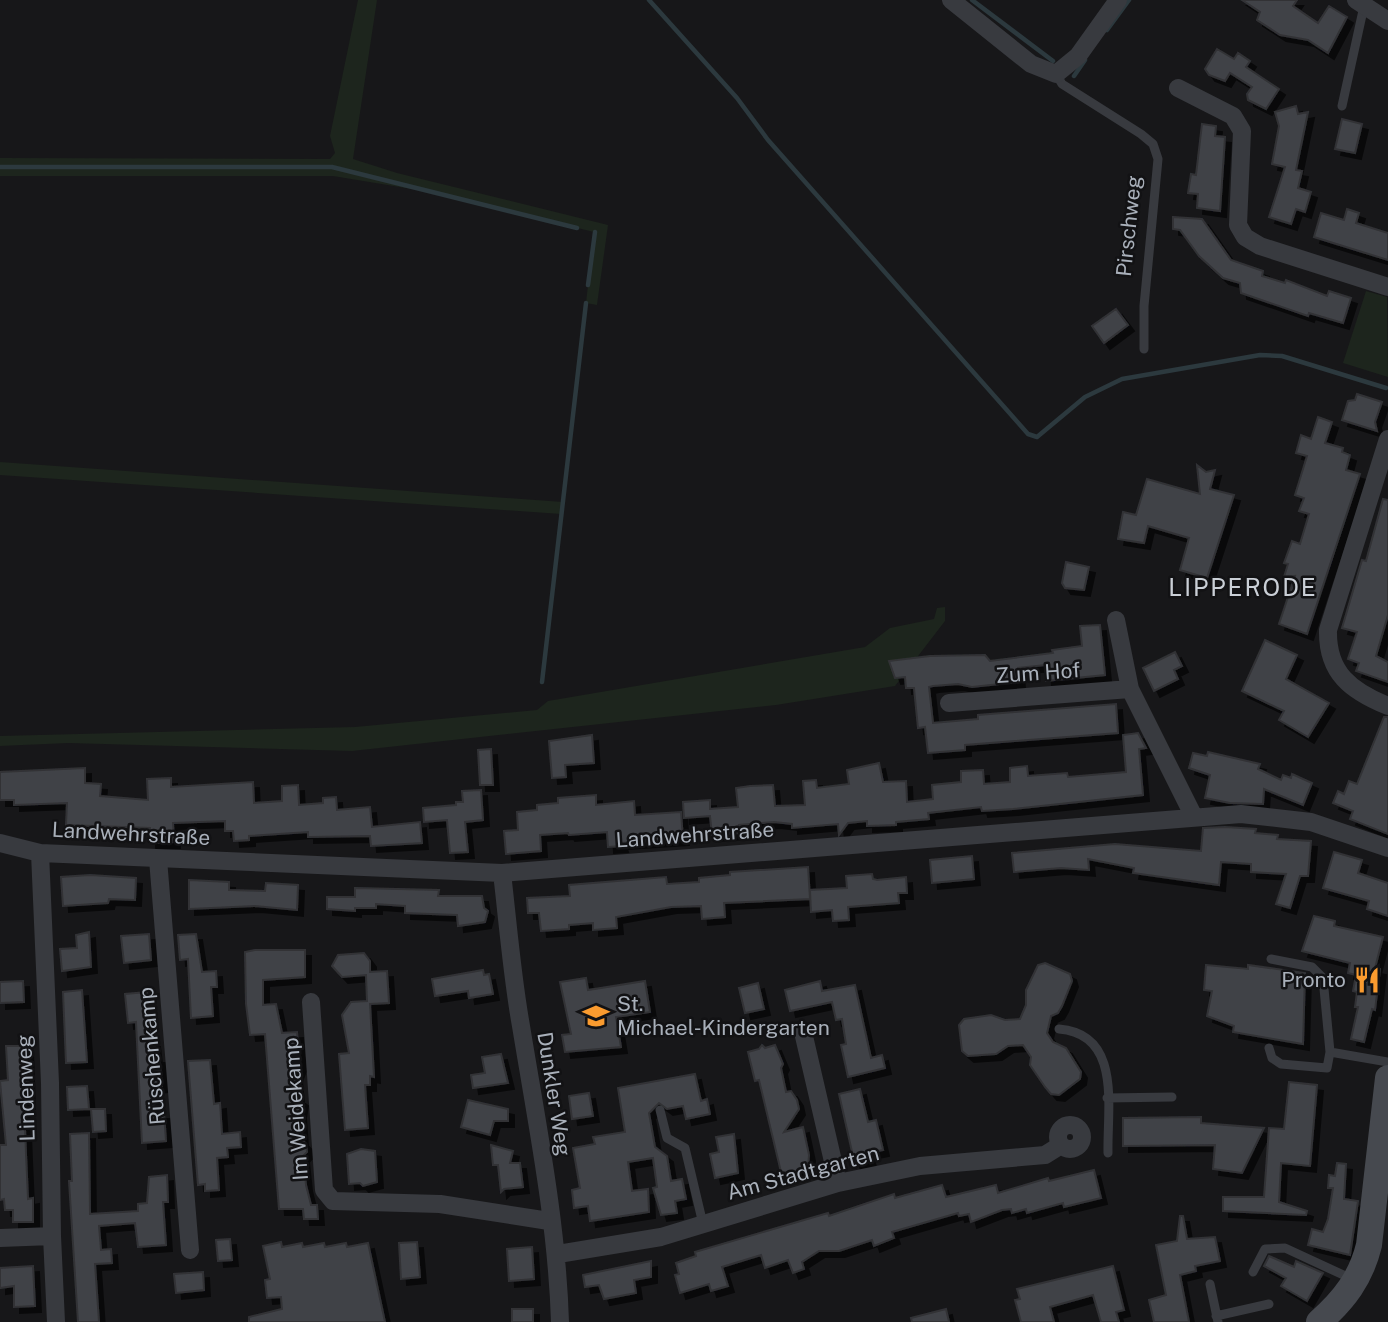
<svg xmlns="http://www.w3.org/2000/svg" width="1388" height="1322" viewBox="0 0 1388 1322" font-family="'Public Sans',sans-serif">
<style>
.green{fill:#1d251d}
.lines{fill:none;stroke-linecap:round;stroke-linejoin:round}
.stream{stroke:#2c393e;stroke-width:4.5}
.building{fill:#414347;stroke:#313236;stroke-width:2;filter:url(#shadow)}
.lane{stroke:#383a3f;stroke-width:9}
.street{stroke:#383a3f;stroke-width:18}
.secondary{stroke:#46494f;stroke-width:26}
.labels{text-anchor:middle;stroke-width:5;stroke-linejoin:round;paint-order:stroke}
.street-label{font-size:21px;fill:#a9b0ba;stroke:#121214}
.poi-label{font-size:21px;fill:#a9b0ba;stroke:#121214;text-anchor:end}
.quarter-label{font-size:24px;letter-spacing:2px;fill:#cacfd6;stroke:#121214}
</style>
<defs>
<filter id="shadow"><feDropShadow dx="6" dy="6" stdDeviation="0" flood-color="#0009"/></filter>
</defs>
<rect width="100%" height="100%" fill="#171719"/>
<!-- green -->
<path class="green" d="M358,0H377L353,159L397,173L608,225L597,305L586,303L594,232L430,192L333,176H0V158L330,159L335,153L330,136Z
M1366,291L1387,297L1388,377L1343,363Z
M0,462L563,502L561,514L0,475Z
M945,607V621L895,686L776,705L352,751L68,743L0,746V736L355,727L537,710L548,701L865,647L890,628L934,619L937,608Z"/>
<g class="lines">
<!-- stream -->
<path class="stream" d="M649,0L737,98L768,140L1028,434L1037,437L1085,397L1122,379L1260,355L1282,356L1386,388
M972,0L1053,61
M1107,30L1129,0
M1074,76L1085,60
M0,167H332L577,228
M588,285L595,232
M542,682L586,303"/>
</g>
<!-- building -->
<path class="building" d="M1242,0H1297L1293,6L1318,23L1329,6L1347,17L1328,53L1308,40L1280,35L1257,20L1260,12Z
M1217,49L1234,59L1238,53L1250,61L1246,67L1279,89L1266,109L1248,100L1247,94L1252,87L1230,73L1225,81L1209,75L1205,69Z
M1296,106L1298,114L1308,112L1296,170L1302,171L1298,188L1311,192L1305,212L1296,209L1291,224L1269,217L1285,167L1272,164L1279,126L1275,112Z
M1342,119L1362,124L1355,153L1335,149Z
M1202,124L1216,126L1215,136L1225,137L1220,211L1197,208L1198,194L1188,193L1191,174L1196,175Z
M1347,209L1359,213L1356,223L1388,233V260L1314,237L1321,213L1344,220Z
M1173,217L1202,219L1231,260L1263,271L1262,276L1285,283L1286,280L1327,296L1329,291L1351,298L1343,323L1309,313L1308,316L1241,293L1240,283L1223,278L1199,256L1180,230L1173,229Z
M1116,309L1128,325L1104,343L1092,326Z
M1357,394L1382,402L1375,422L1377,431L1342,420L1348,401L1355,400Z
M1318,417L1332,422L1325,443L1343,448L1342,452L1350,455L1346,470L1360,474L1307,634L1279,624L1295,576L1284,577L1288,564L1284,563L1292,541L1300,544L1309,514L1299,511L1304,498L1295,495L1307,456L1296,453L1301,435L1311,439Z
M1197,465L1206,472L1215,470L1210,489L1234,495L1207,578L1180,570L1189,538L1148,526L1144,543L1118,539L1123,512L1136,515L1147,479L1200,494Z
M1383,499L1388,500V615L1376,656L1388,662V682L1356,671L1359,663L1348,659L1357,632L1342,628L1362,560L1366,561Z
M1066,562L1089,567L1084,590L1065,588L1062,583Z
M1100,625L1105,675L1046,681L1045,665L1018,668L1019,682L972,687L958,684L933,686L929,687L933,723L978,719V715L1116,704L1118,733L965,745V750L928,753L925,727L918,728L914,688H906L905,677L895,678L889,661L930,656L985,655L990,661L1053,653L1052,650L1082,646L1080,626Z
M1265,640L1297,655L1286,679L1329,703L1308,737L1279,720L1284,711L1242,691Z
M1175,652L1182,666L1174,670L1178,679L1154,691L1143,668Z
M1384,717H1388V834L1350,819L1353,811L1333,803L1338,791L1344,794L1349,781L1357,784Z
M1138,733L1146,748L1139,749L1143,795L1013,809L982,811L981,807L928,813L929,819L896,822V825L867,826V821L848,823L839,835L838,824L792,828V824L774,822L739,825L740,833L712,835L710,816L684,818L683,802L710,800V809L738,807L736,788L750,786L773,785L775,806L805,805L803,781L816,780L817,788L849,784L847,770L879,763L883,782L906,781L907,802L933,799L932,785L961,782V771L983,770L984,784L1010,782V768L1027,766L1028,776L1067,773L1068,777L1126,772L1123,735Z
M592,735L594,763L565,765L566,777L552,778L549,741Z
M491,749L493,785H480L478,750Z
M1208,752L1260,764L1258,769L1281,780L1283,775L1291,778L1292,774L1312,783L1303,805L1264,789L1263,804L1230,803L1205,798L1210,775L1189,768L1193,753L1207,756Z
M85,768V783L101,784L100,796L148,800L147,779L171,778V787L253,782L254,803L282,801V786L298,785L299,805L323,803V798L336,797L337,810L370,807L372,827L420,822L422,843L371,846L370,836L308,837V832L249,836V840L234,841L233,831H225V821L173,823L174,842L150,843V828L66,825L67,803L14,805V800H0V772Z
M481,790L483,820L465,822L468,852L450,853L447,820L424,822L423,808L456,805V802H463L462,791Z
M596,795V805L634,801L635,815L681,812L683,839L621,843L622,846L608,847L607,832L569,835L568,833L540,835L541,851L506,854L504,831L518,830L517,812L537,810V805L558,803V798Z
M1225,827L1256,829L1255,833L1278,835L1277,839L1311,841L1308,876H1300L1290,908L1276,904L1286,874L1251,872V864L1221,862L1219,885L1133,873L1134,868L1088,859L1089,870L1061,868L1014,872L1012,853L1115,844L1201,851L1203,828Z
M1334,852L1362,860L1358,873L1388,883V916L1367,909L1369,901L1323,888Z
M972,856L974,879L932,883L930,860Z
M808,867L810,899L724,903L725,917L702,919L701,906L671,907L616,917L617,928L593,930V923L569,925V929L541,931L539,913H528L527,898L570,896L569,885L666,877L667,884L699,882V878L730,875V872Z
M872,874L873,879L877,880L906,877L907,893H898L899,903L848,907L849,920L833,921L832,910L811,912L810,890L847,888L846,876Z
M90,875L136,878L135,900L109,899L108,903L63,906L61,877Z
M189,880L229,882V890L265,891L266,883L298,885L297,910L255,906L189,909Z
M355,888L439,890L438,896H482L484,908L488,911L485,922L458,926L457,915L405,913V906L376,904V908H355V911L327,909V897H355Z
M1314,916L1335,921L1334,926L1383,937L1375,968L1380,969L1375,1010L1372,1009L1364,1042L1351,1039L1358,1007H1355L1357,992L1353,991L1356,975L1348,973L1350,963L1302,951Z
M89,932L91,967L62,971L60,949L77,948L76,935Z
M149,934L151,960L124,963L121,936Z
M196,934L202,972L216,971L217,987H211L213,1016L191,1018L188,959L180,960L178,935Z
M255,950H305V977L263,980V1005L276,1004L282,1033L297,1032L300,1065L296,1076L298,1097L302,1100L300,1112L302,1140L306,1144L307,1152L303,1156L306,1185L311,1205H317L318,1219H304L303,1209H279L265,1034L250,1035L246,1004L245,952Z
M364,953L370,961V972L387,971L389,1003L370,1004L374,1077L370,1076V1085H365L368,1128L345,1130L339,1054L349,1053L342,1015L351,1002L367,1001L366,975L342,977L332,966L338,955Z
M1045,963L1070,974L1072,981L1062,1006L1058,1013L1051,1016L1047,1033L1053,1042L1066,1048L1081,1072L1080,1079L1059,1095L1051,1094L1045,1087L1030,1065L1031,1057L1023,1045L1008,1046L996,1054L968,1056L962,1051L959,1025L964,1019L991,1015L1005,1020L1020,1019L1026,1005V990L1038,965Z
M1206,965L1248,969V965L1305,973L1303,1044L1233,1032L1234,1026L1207,1016L1212,991L1204,990Z
M483,970L484,975L489,974L493,994L469,998L468,991L435,996L432,979Z
M586,978L588,990L645,981L650,1012L616,1017L621,1047L565,1052L562,1035L571,1034L560,982Z
M23,981L24,1002L0,1003V982Z
M820,981L822,991L855,985L871,1058L882,1055L885,1068L848,1077L841,1045L846,1044L842,1019L836,1020L832,1002L790,1011L785,990Z
M758,983L764,1009L745,1013L739,988Z
M82,990L87,1062L66,1063L63,992Z
M147,992L151,1041H154L156,1057H159L162,1086L153,1087L155,1113H164L166,1141L142,1143L136,1022L128,1023L125,994Z
M762,1045L765,1048L775,1045L783,1064L781,1068L786,1092L791,1091L797,1100L799,1109L784,1132L803,1127L809,1155L808,1166L796,1172H781L759,1080L755,1081L748,1052L759,1049Z
M6,1046H27L29,1103H24L26,1154L28,1199L33,1198V1222H13V1210H5L4,1199L0,1200V1145H6L0,1081L8,1080Z
M501,1054L508,1083L473,1088L471,1075L485,1073L482,1057Z
M210,1060L214,1104L220,1103L222,1134L240,1132L241,1147L227,1148L228,1157L217,1158L219,1190L205,1191V1184L198,1185L188,1061Z
M695,1074L701,1101L707,1099L710,1114L686,1119L683,1106L667,1109L659,1103L649,1113L655,1147L667,1156L671,1181L682,1179L686,1199L675,1201L677,1213L661,1215L653,1188L657,1187L653,1158L628,1162L632,1191L648,1189L649,1212L590,1221L588,1206L574,1208L572,1190L580,1188L573,1148L595,1144L593,1137L625,1132L618,1088Z
M1289,1082L1317,1085L1310,1166L1281,1163L1279,1202L1307,1211L1306,1215L1223,1211V1197H1264L1269,1128L1284,1129Z
M87,1086L89,1109L68,1110L67,1087Z
M860,1089L868,1122L876,1120L883,1150L868,1153L870,1161L855,1165L839,1094Z
M589,1093L593,1116L572,1119L569,1096Z
M468,1100L508,1109V1121H494L490,1135L461,1127Z
M91,1109H105L106,1131L93,1132Z
M1201,1117V1123L1264,1128L1242,1173L1213,1169L1215,1145L1123,1146V1118Z
M89,1133L90,1214L138,1211V1204L147,1203L149,1177L167,1175L168,1202H163L166,1245L138,1247L135,1223L99,1226L101,1250L111,1249L112,1263L95,1264L99,1322H78L69,1181H72L70,1134Z
M734,1134L738,1173L715,1178L710,1154L719,1152L716,1137Z
M491,1145L513,1151L510,1163H520L523,1187L504,1189L501,1192L498,1165H493Z
M361,1149L375,1151L377,1182L363,1186L360,1183L349,1184L347,1154Z
M1337,1163L1346,1164L1344,1199L1358,1201L1350,1255L1308,1245L1312,1229L1323,1232L1328,1219L1333,1188H1328L1329,1175L1335,1176Z
M1094,1170L1101,1198L1064,1207L1063,1203L1027,1213L1026,1209L1012,1213L1011,1209L1002,1210L971,1222L969,1214L959,1216L958,1213L892,1232L894,1238L874,1246L872,1240L839,1251H819L802,1262L804,1269L793,1273L788,1260L765,1268L761,1255L722,1267L728,1286L711,1291L709,1284L680,1293L675,1275L679,1274L676,1263L696,1256L695,1252L828,1213L829,1216L894,1194L895,1198L942,1185L946,1197L996,1185L998,1193L1048,1178L1049,1181Z
M1180,1216H1183L1187,1239L1215,1237L1220,1261L1195,1266L1196,1271L1180,1275L1189,1322H1154L1149,1300L1166,1295L1156,1245L1177,1241Z
M230,1239L232,1260L218,1261L216,1240Z
M281,1242L282,1247L302,1243L303,1247L324,1243L325,1247L346,1243L347,1247L368,1243L385,1322H249V1317L282,1309L281,1297L267,1298L265,1280L270,1279L263,1246Z
M417,1242L420,1277L401,1279L399,1243Z
M532,1247L534,1279L509,1281L507,1249Z
M1269,1256L1294,1267L1296,1261L1323,1273L1307,1301L1281,1286L1286,1278L1264,1266Z
M651,1261V1277L634,1280L636,1293L604,1299L599,1285L585,1287L583,1275Z
M33,1266L35,1306L14,1307V1286L0,1288V1268Z
M1113,1266L1124,1310L1116,1312L1119,1322H1101L1093,1295L1050,1307L1054,1322H1021L1015,1300L1020,1299L1017,1289Z
M203,1272L204,1290L176,1293L174,1274Z
M512,1309H533V1322H512Z
M946,1309L949,1322H912L911,1318Z"/>
<g class="lines">
<!-- lane -->
<path class="lane" d="M1056,74L1062,84L1141,134L1153,144L1158,159L1144,306V349
M1342,106L1364,6
M1271,959L1312,967L1323,978L1330,1052
M1059,1029C1122,1034 1107,1107 1108,1153
M1269,1048L1272,1058L1281,1064L1327,1068L1330,1052L1388,1062
M1107,1098L1172,1097
M660,1110L667,1138L685,1148L703,1224
M1253,1272L1265,1249L1285,1248L1352,1279
M1210,1284L1218,1322
M1216,1316L1269,1304"/>
<!-- street -->
<path class="street" d="M951,0L1031,64L1056,74L1078,56L1118,0
M1356,0L1388,21
M1178,88L1233,116L1242,131L1238,225L1245,237L1260,246L1388,287
M1388,439L1328,630C1327,673 1351,691 1388,706
M1116,620L1130,689L1194,817
M949,703L1130,689
M0,843L40,853L502,873L1241,814L1311,822L1388,848
M40,853L50,1083L52,1236L56,1322
M158,859L190,1250
M502,873C508,924 512,976 521,1026C537,1124 557,1223 560,1322
M311,1002L324,1190L333,1201L440,1204L549,1221
M803,1032L838,1183
M1058 1137a12 12 0 1 1 24 0a12 12 0 1 1-24 0Z
M0,1238L52,1236
M558,1254L661,1237L838,1183L920,1166L1045,1155L1061,1145"/>
<!-- secondary -->
<path class="secondary" d="M1319,1322C1344,1300 1361,1278 1369,1245L1388,1078"/>
</g>
<!-- icons -->
<defs>
<g id="restaurant-bare" transform="scale(2.1)"><path d="M-5-6h1v4h1v-4h1v4h1v-4h1v5L-1.5 .5V6h-2V.5L-5-1ZM5-6V6H3V1.5H1.5Q1.5-4 5-6Z" fill="#fa9b2f" stroke="#121214" stroke-width="2.5" paint-order="stroke"/></g>
<g id="school-bare" transform="scale(2.1)"><path d="M0-5L7-2L0 1L-7-2ZM-4 1L0 2.5L4 1V4Q0 6-4 4Z" fill="#fa9b2f" stroke="#121214" stroke-width="2.5" paint-order="stroke"/></g>
</defs>
<g fill-rule="evenodd">
<use href="#restaurant-bare" x="1367" y="980"/>
<use href="#school-bare" x="596" y="1016"/>
</g>
<g class="labels">
<!-- street labels -->
<g class="street-label">
<text transform="translate(1129 226) rotate(-84)" y="7">Pirschweg</text>
<text transform="translate(1038 673) rotate(-4)" y="7">Zum Hof</text>
<text transform="translate(131 834) rotate(3)" y="7">Landwehrstraße</text>
<text transform="translate(695 835) rotate(-4)" y="7">Landwehrstraße</text>
<text transform="translate(152 1056) rotate(-95)" y="7">Rüschenkamp</text>
<text transform="translate(26 1088) rotate(-92)" y="7">Lindenweg</text>
<text transform="translate(554 1094) rotate(81)" y="7">Dunkler Weg</text>
<text transform="translate(296 1109) rotate(-94)" y="7">Im Weidekamp</text>
<text transform="translate(803 1173) rotate(-15)" y="7">Am Stadtgarten</text>
</g>
<!-- poi labels -->
<g class="poi-label">
<text x="1346" y="987">Pronto</text>
<text x="617" y="1011" text-anchor="start">St.<tspan x="617" dy="24">Michael-Kindergarten</tspan></text>
</g>
<!-- quarter labels -->
<g class="quarter-label">
<text x="1243" y="596">LIPPERODE</text>
</g>
</g>
</svg>
